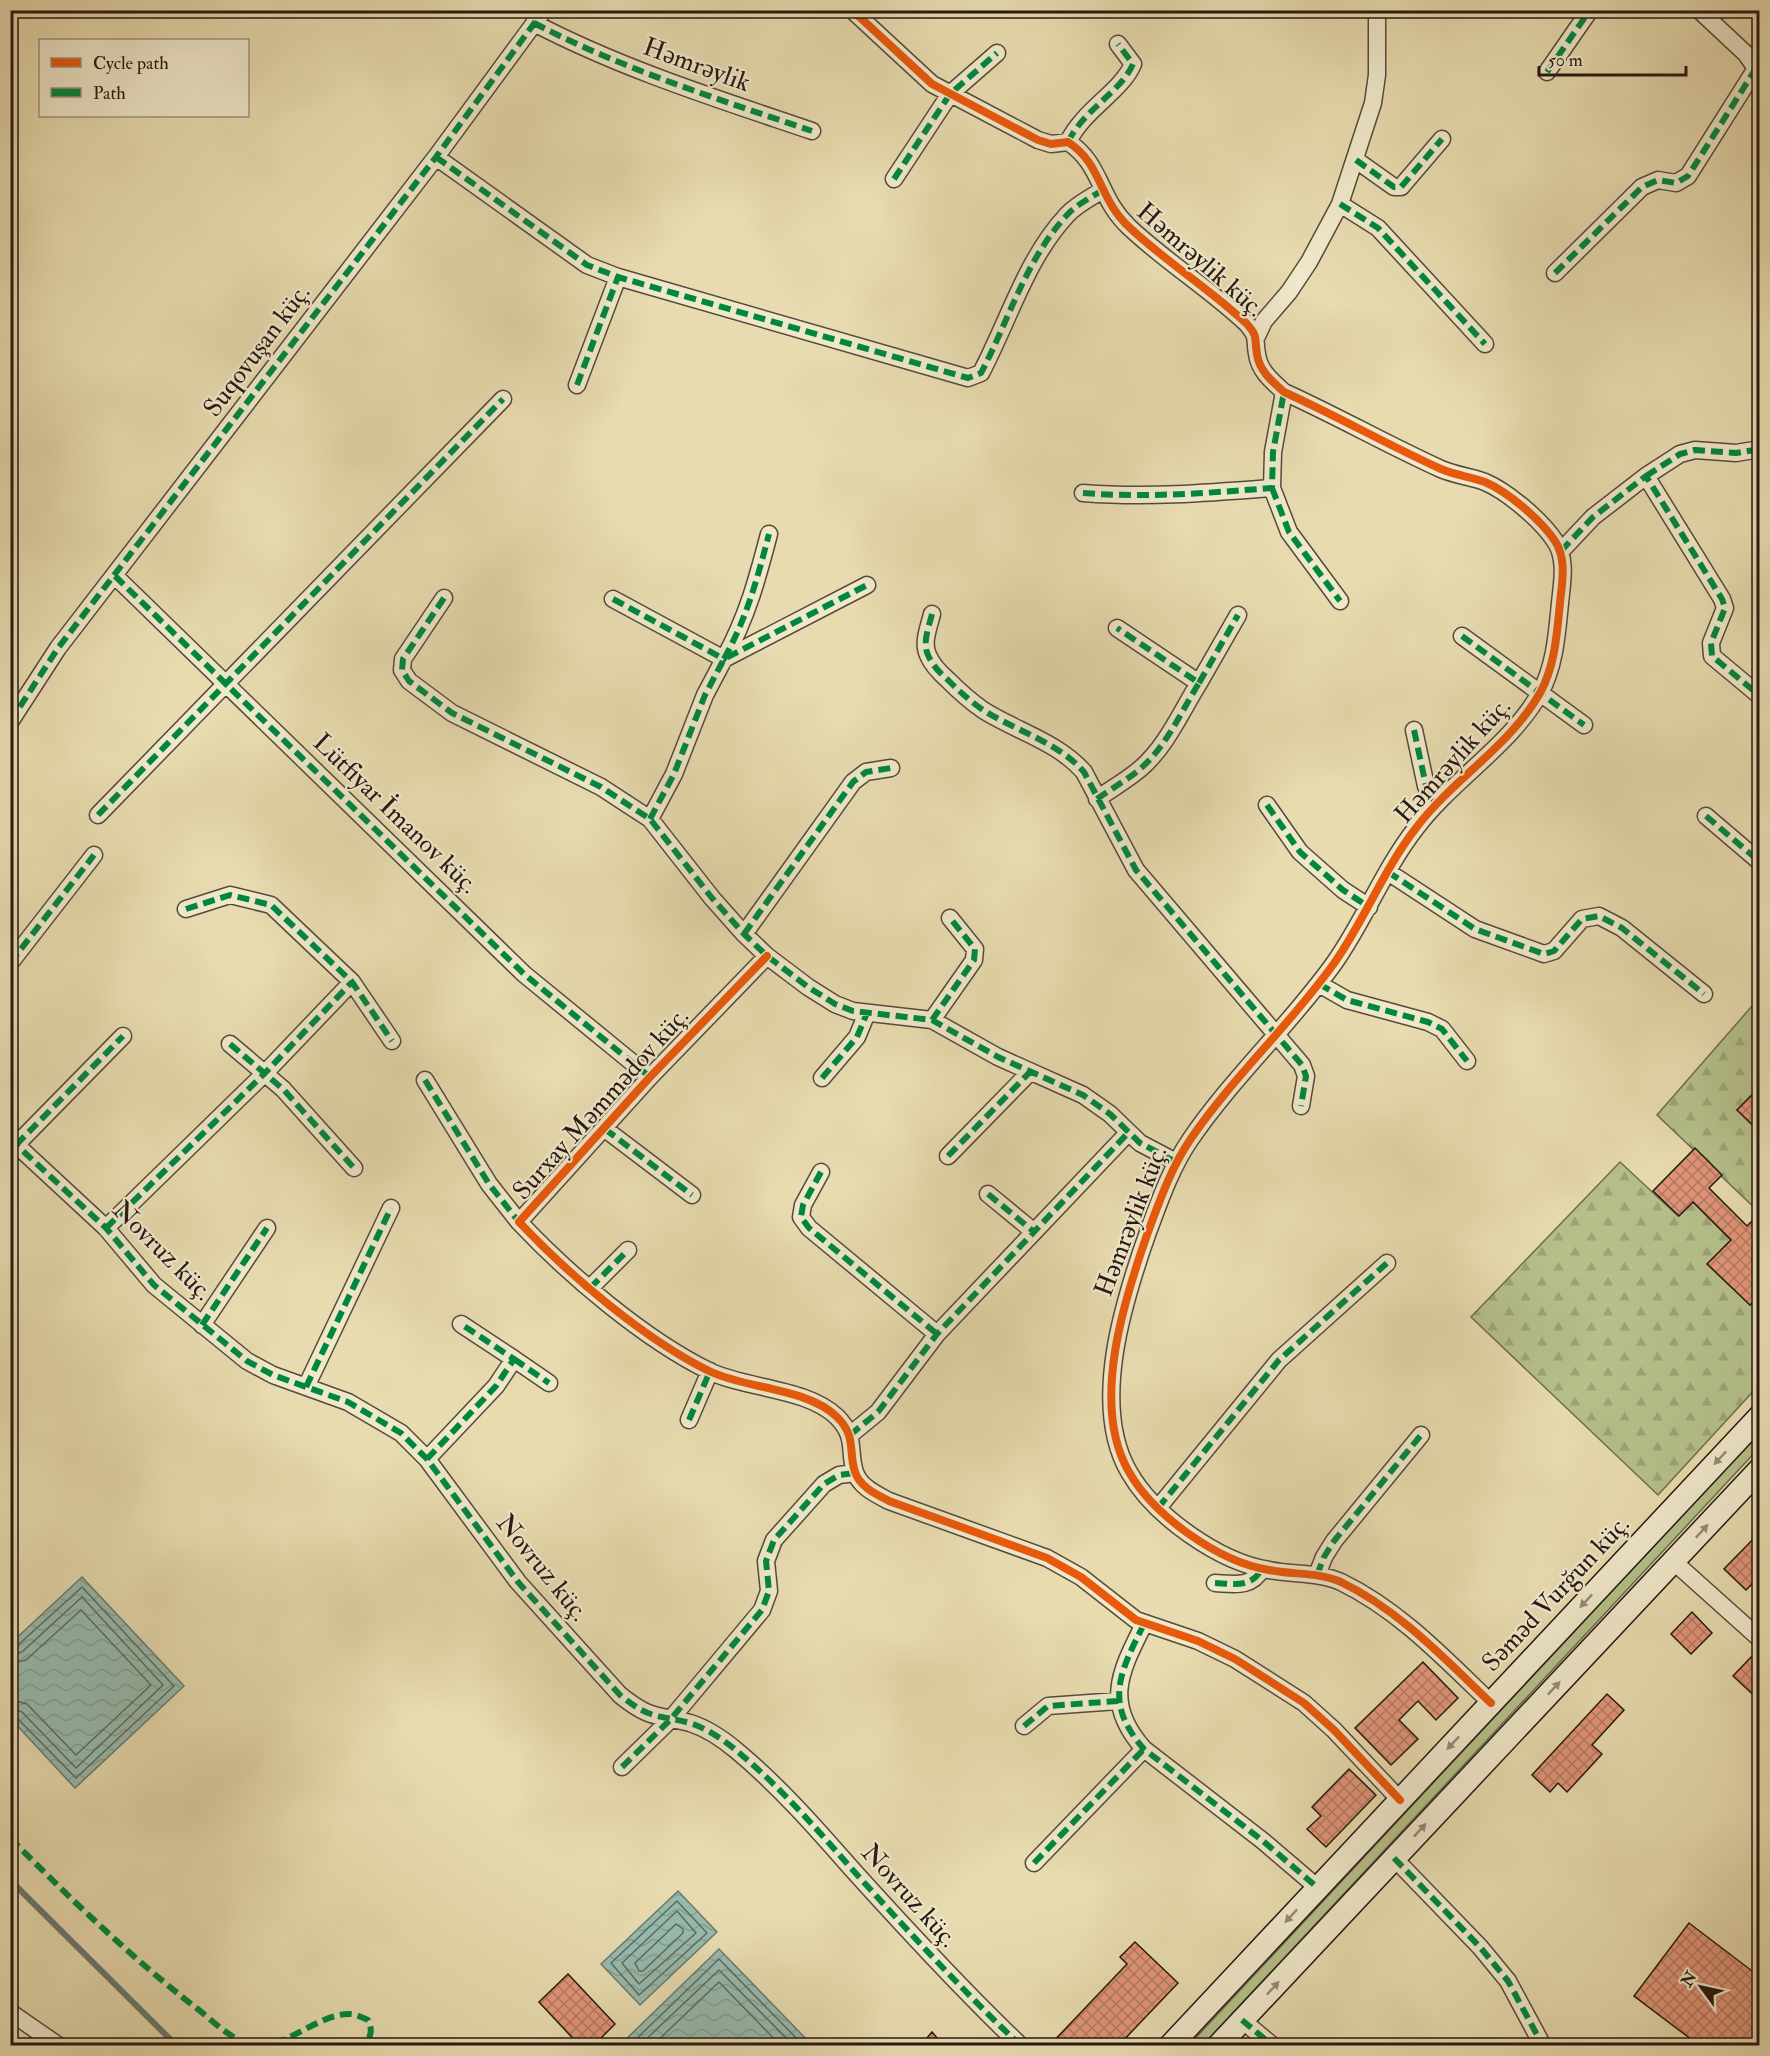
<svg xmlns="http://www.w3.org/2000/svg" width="1770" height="2056" viewBox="0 0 1770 2056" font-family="'IM FELL Double Pica',serif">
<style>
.grass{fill:#b5c08b;stroke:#6e6c4f;stroke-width:1.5}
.forest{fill:url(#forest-firs);stroke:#6e6c4f;stroke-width:1.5}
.water{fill:url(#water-waves);stroke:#6a7a70;stroke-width:1.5}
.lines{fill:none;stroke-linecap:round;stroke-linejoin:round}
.shore{stroke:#5e6a60;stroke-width:1.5}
.stream{stroke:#6a7a70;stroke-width:6}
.building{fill:url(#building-cross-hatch);stroke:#261913;stroke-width:1.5}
.minor-casing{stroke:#564a3a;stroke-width:19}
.secondary-casing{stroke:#261913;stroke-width:25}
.minor{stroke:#efe8cb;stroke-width:16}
.secondary{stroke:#efe8cb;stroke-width:22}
.quiet{stroke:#00873e;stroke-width:6;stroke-dasharray:12 6;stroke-linecap:butt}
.cycleway-casing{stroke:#efe8cb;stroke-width:11}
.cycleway{stroke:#e8590c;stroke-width:8}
.oneway{fill:#958b78}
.labels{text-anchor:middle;stroke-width:4.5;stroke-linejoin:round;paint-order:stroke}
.street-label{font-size:26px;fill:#261913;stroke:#efe8cb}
</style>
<defs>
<pattern id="forest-firs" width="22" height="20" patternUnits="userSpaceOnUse" patternTransform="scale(1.5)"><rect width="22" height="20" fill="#b5c08b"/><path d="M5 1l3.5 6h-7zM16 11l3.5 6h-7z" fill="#9ca477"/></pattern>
<pattern id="water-waves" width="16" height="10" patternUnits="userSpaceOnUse" patternTransform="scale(1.5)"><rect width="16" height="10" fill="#97bbae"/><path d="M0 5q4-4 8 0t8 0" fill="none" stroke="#82a095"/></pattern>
<pattern id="building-cross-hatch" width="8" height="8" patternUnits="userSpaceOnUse" patternTransform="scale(1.5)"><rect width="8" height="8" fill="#e09578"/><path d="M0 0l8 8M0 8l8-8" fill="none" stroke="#b57961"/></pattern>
</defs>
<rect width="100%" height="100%" fill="#e7dbaf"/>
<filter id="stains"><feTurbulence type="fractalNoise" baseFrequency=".00333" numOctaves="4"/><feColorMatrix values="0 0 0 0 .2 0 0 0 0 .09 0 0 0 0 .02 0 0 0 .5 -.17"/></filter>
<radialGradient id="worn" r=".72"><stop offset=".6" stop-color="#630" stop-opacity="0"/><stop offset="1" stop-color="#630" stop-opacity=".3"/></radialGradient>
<!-- grass -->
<path class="grass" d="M1759,1433V1448L1203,2045H1189Z"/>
<!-- forest -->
<path class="forest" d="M1759,998V1087L1737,1110L1759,1132V1212L1657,1115Z
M1620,1162L1678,1216L1693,1202L1731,1240L1708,1264L1750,1305L1759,1295V1385L1658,1495L1471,1317Z"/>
<!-- water -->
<path class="water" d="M82,1577L184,1686L75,1788L11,1719L10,1644Z
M678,1891L717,1932L640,2005L601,1964Z
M719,1949L812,2045H620Z"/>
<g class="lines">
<!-- shore -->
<path class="shore" d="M10,1648L17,1646L82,1587L174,1686L76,1778L17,1718L10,1716
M10,1655L22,1652L82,1597L163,1685L76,1768L22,1712L10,1708
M10,1664L26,1660L81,1610L151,1685L76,1755L27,1704L10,1699
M677,1901L707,1933L639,1995L611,1963Z
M677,1911L696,1933L639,1984L622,1963Z
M676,1924L683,1929V1933L643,1971H639L635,1963Z
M629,2046L719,1959L804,2046
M639,2046L719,1970L794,2046
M652,2046L719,1982L781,2046"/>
<!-- stream -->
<path class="stream" d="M10,1880L177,2046"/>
</g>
<!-- building -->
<path class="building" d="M1760,1087V1132L1737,1110Z
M1695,1148L1722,1175L1709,1188L1747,1226L1760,1213V1295L1750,1305L1707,1264L1731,1240L1693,1202L1679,1216L1653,1191Z
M1760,1532V1576L1746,1590L1724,1569Z
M1692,1612L1712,1633L1691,1654L1671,1634Z
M1754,1654L1760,1659V1701L1733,1676Z
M1423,1662L1458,1698L1436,1720L1418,1701L1399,1720L1418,1739L1391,1765L1355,1728Z
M1607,1694L1624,1710L1592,1745L1602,1754L1567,1792L1558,1783L1550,1792L1532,1775Z
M1349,1769L1376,1795L1326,1847L1307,1829L1321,1816L1312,1807Z
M1689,1923L1760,1977V2046H1737L1731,2040L1727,2046H1700L1634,1996Z
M1135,1942L1178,1983L1118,2046H1049L1127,1964L1120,1957Z
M568,1974L615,2024L593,2046H580L539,2002Z
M932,2032L944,2046H920Z"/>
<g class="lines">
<!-- minor casing -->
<g class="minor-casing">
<path id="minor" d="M852,10L932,84L1038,140L1051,144L1068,142C1102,164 1098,198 1129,227C1166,262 1210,289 1247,324C1259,338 1254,338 1257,354C1259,371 1273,382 1284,392C1337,416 1388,445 1441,469C1455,475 1471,477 1485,482C1508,492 1541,520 1555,541C1567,559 1562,583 1560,603C1557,633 1555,666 1540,693C1510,746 1453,779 1416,828C1384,869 1365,919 1335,962C1291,1024 1232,1078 1190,1140C1171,1168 1160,1200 1148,1232C1124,1300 1090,1405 1129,1472C1154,1516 1219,1562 1269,1570C1293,1575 1319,1572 1341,1582C1399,1610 1445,1659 1491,1703
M1699,10L1746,54L1760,74
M534,23C622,69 718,99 812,131
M1547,72L1590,10
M1068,142C1084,109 1121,92 1133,64L1118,44
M436,157L587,265L618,277L968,378L981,373C1009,320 1026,259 1067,215C1076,205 1090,198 1101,191
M1356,160L1394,187H1401L1442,139
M894,179L950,94L997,53
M1340,204L1378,228L1485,344
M1555,273L1642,187L1658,180L1676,183L1688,176L1760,62
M1257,336L1264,321L1289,292L1309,262L1340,204L1373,103L1377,75V10
M577,385L618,277
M1646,476L1680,454L1695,450L1736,453L1760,449
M1272,488L1289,532L1340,601
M1083,493C1147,498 1208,493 1272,488L1273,452L1284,392
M1561,551L1593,517L1646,476L1722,599L1725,608L1711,643L1712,656L1760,696
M115,576L524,974L650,1077
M444,598L403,659L402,670L409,681L452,713L601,787L650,819L712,898L744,934L767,956L808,987L835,1004L853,1011L932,1020L998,1057L1083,1095L1110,1114L1140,1143L1176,1162
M613,599L724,659C747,617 757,580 769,534
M932,614C929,627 922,642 928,655C932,665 940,673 948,680C959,691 970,701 983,710C1016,731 1058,742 1084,772L1136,870L1302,1065L1306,1076L1301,1106
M1462,636L1584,725
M1199,683L1238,615
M10,722L58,648L436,157L544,10
M1414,730L1426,786L1436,805
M1097,799C1111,789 1127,780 1140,769C1166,747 1181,712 1199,683L1117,628
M1267,805L1300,852L1343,890L1369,907
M98,815L503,399
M1706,816L1760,862
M650,819L674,774L705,695L724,659L867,585
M1388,872L1475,929L1544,954L1554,951L1582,919L1599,916L1622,928L1704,994
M186,909L230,895L271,905L352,982L392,1041
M744,934L853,782L866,772L891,768
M767,956L650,1077L519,1222C569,1275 644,1339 709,1371C746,1389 808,1388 837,1417C857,1437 848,1451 855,1472C860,1487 876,1494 889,1501L1047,1558L1081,1577L1136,1620L1198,1641L1235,1659L1304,1703L1334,1730L1400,1800
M10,963L94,855
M1319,984L1347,1000L1428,1022L1442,1029L1467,1061
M932,1020L974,960L975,949L950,918
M230,1044L283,1089L354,1168
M822,1078L857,1037L867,1013
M425,1080L489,1184L519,1222
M605,1129L692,1195
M10,1139L106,1228L154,1285L247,1361L273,1375L348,1402L401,1433L427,1459L518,1582L620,1695C651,1720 656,1714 690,1723C706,1728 724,1740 737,1751C779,1786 815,1827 851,1868C906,1929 961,1989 1021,2046
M16,1145L123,1036
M948,1156L1030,1072
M821,1172L803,1205L801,1217L809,1228L937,1334
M988,1194L1033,1231
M106,1228L265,1073L352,982
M590,1288L628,1250
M202,1325L267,1228
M514,1359L549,1383
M306,1387L391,1208
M689,1420L710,1371
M850,1435L878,1412L937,1334L1128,1133
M427,1459L496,1386L514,1359L461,1324
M1158,1508L1279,1360L1387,1263
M1673,1561L1760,1639
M1317,1575L1324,1557L1334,1541L1421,1435
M1215,1583C1235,1584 1251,1588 1262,1569
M1144,1624C1120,1672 1103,1703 1144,1749L1263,1841L1318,1888
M1024,1726L1048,1706L1118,1701
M622,1767L670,1720L762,1610L769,1591L766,1561L774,1540L824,1484L839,1475L855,1473
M1394,1858L1480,1947L1508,1981L1543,2046
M1034,1863L1144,1749
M10,2012L59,2046
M1242,2020L1273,2046"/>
</g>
<!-- secondary casing -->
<g class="secondary-casing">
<path id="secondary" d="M1170,2046L1760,1416
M1218,2046L1760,1469"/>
</g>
<!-- minor -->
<use href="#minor" class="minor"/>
<!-- secondary -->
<use href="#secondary" class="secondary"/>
<!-- quiet -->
<path class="quiet" d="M534,23C622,69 718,99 812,131
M1547,72L1590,10
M1068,142C1084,109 1121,92 1133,64L1118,44
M436,157L587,265L618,277L968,378L981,373C1009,320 1026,259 1067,215C1076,205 1090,198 1101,191
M1356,160L1394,187H1401L1442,139
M894,179L950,94L997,53
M1340,204L1378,228L1485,344
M1555,273L1642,187L1658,180L1676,183L1688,176L1760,62
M577,385L618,277
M1646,476L1680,454L1695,450L1736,453L1760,449
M1272,488L1289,532L1340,601
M1083,493C1147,498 1208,493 1272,488L1273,452L1284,392
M1561,551L1593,517L1646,476L1722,599L1725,608L1711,643L1712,656L1760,696
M115,576L524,974L650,1077
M444,598L403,659L402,670L409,681L452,713L601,787L650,819L712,898L744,934L767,956L808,987L835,1004L853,1011L932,1020L998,1057L1083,1095L1110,1114L1140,1143L1176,1162
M613,599L724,659C747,617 757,580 769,534
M932,614C929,627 922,642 928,655C932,665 940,673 948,680C959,691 970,701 983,710C1016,731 1058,742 1084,772L1136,870L1302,1065L1306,1076L1301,1106
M1462,636L1584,725
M1199,683L1238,615
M10,722L58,648L436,157L544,10
M1414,730L1426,786L1436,805
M1097,799C1111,789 1127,780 1140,769C1166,747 1181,712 1199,683L1117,628
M1267,805L1300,852L1343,890L1369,907
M98,815L503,399
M1706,816L1760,862
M650,819L674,774L705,695L724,659L867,585
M1388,872L1475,929L1544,954L1554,951L1582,919L1599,916L1622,928L1704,994
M186,909L230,895L271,905L352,982L392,1041
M744,934L853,782L866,772L891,768
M10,963L94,855
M1319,984L1347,1000L1428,1022L1442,1029L1467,1061
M932,1020L974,960L975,949L950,918
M230,1044L283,1089L354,1168
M822,1078L857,1037L867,1013
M425,1080L489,1184L519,1222
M605,1129L692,1195
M10,1139L106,1228L154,1285L247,1361L273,1375L348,1402L401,1433L427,1459L518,1582L620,1695C651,1720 656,1714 690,1723C706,1728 724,1740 737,1751C779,1786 815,1827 851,1868C906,1929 961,1989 1021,2046
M16,1145L123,1036
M948,1156L1030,1072
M821,1172L803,1205L801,1217L809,1228L937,1334
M988,1194L1033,1231
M106,1228L265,1073L352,982
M590,1288L628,1250
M202,1325L267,1228
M514,1359L549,1383
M306,1387L391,1208
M689,1420L710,1371
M850,1435L878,1412L937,1334L1128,1133
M427,1459L496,1386L514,1359L461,1324
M1158,1508L1279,1360L1387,1263
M1317,1575L1324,1557L1334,1541L1421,1435
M1215,1583C1235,1584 1251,1588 1262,1569
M1144,1624C1120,1672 1103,1703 1144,1749L1263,1841L1318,1888
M1024,1726L1048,1706L1118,1701
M622,1767L670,1720L762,1610L769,1591L766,1561L774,1540L824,1484L839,1475L855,1473
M10,1838C71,1899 127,1954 195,2007C212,2020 231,2040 252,2045C282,2052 318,2013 350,2014C356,2014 363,2018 368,2020C373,2030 371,2037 364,2046
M1394,1858L1480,1947L1508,1981L1543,2046
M1034,1863L1144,1749
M1242,2020L1273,2046"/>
<!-- cycleway casing -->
<g class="cycleway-casing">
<path id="cycleway" d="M852,10L932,84L1038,140L1051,144L1068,142C1102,164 1098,198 1129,227C1166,262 1210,289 1247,324C1259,338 1254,338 1257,354C1259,371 1273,382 1284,392C1337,416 1388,445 1441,469C1455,475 1471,477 1485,482C1508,492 1541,520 1555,541C1567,559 1562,583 1560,603C1557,633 1555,666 1540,693C1510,746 1453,779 1416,828C1384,869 1365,919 1335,962C1291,1024 1232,1078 1190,1140C1171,1168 1160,1200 1148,1232C1124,1300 1090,1405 1129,1472C1154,1516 1219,1562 1269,1570C1293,1575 1319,1572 1341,1582C1399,1610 1445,1659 1491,1703
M767,956L650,1077L519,1222C569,1275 644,1339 709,1371C746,1389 808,1388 837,1417C857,1437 848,1451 855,1472C860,1487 876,1494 889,1501L1047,1558L1081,1577L1136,1620L1198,1641L1235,1659L1304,1703L1334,1730L1400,1800"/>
</g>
<!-- cycleway -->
<use href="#cycleway" class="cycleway"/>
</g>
<!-- one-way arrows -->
<defs><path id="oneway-solid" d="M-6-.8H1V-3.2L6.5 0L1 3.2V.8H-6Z" transform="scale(1.5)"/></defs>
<g class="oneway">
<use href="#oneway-solid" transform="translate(1720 1458) rotate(133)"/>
<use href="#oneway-solid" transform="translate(1702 1531) rotate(-47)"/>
<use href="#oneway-solid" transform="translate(1586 1601) rotate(133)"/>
<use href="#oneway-solid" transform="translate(1554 1688) rotate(-47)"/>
<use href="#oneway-solid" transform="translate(1453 1743) rotate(133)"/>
<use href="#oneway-solid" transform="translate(1420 1830) rotate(-47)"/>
<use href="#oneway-solid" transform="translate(1291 1916) rotate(133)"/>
<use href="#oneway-solid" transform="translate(1273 1988) rotate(-47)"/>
</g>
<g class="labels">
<!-- street labels -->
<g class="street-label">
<text transform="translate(697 64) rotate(20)" y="9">Həmrəylik</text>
<text transform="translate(1201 259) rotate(41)" y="9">Həmrəylik küç.</text>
<text transform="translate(256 350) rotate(-53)" y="9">Suqovuşan küç.</text>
<text transform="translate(1452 760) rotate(-48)" y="9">Həmrəylik küç.</text>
<text transform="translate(396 813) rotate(44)" y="9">Lütfiyar İmanov küç.</text>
<text transform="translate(600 1103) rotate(-48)" y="9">Surxay Məmmədov küç.</text>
<text transform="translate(1130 1221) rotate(-69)" y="9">Həmrəylik küç.</text>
<text transform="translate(163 1250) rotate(45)" y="9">Novruz küç.</text>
<text transform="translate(543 1567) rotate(51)" y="9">Novruz küç.</text>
<text transform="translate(1555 1593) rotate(-47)" y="9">Səməd Vurğun küç.</text>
<text transform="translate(910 1895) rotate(48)" y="9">Novruz küç.</text>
</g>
</g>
<!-- margin -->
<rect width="1770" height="2056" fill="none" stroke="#e7dbaf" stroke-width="36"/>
<rect x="12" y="12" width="1746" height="2032" fill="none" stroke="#261913" stroke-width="3"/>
<rect x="18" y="18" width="1734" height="2020" fill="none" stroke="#261913" stroke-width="1.5"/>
<!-- legend -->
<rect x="39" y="39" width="210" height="78" fill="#efe8cb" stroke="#9f9581" stroke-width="1.5"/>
<rect x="51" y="58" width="30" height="9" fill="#e8590c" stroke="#9f9581" stroke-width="1.5"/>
<text x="93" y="69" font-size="18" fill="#261913">Cycle path</text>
<rect x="51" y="88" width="30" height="9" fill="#00873e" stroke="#9f9581" stroke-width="1.5"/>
<text x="93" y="99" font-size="18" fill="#261913">Path</text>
<!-- north arrow -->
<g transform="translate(1701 1987) rotate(303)" stroke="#efe8cb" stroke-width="4.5" paint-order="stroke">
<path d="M0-4.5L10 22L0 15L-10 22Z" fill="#261913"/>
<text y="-9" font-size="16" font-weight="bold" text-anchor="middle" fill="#261913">N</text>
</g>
<!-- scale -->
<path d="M1539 66v9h147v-9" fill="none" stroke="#261913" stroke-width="3"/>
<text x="1548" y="66" font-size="18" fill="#261913" stroke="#efe8cb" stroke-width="4.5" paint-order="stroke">50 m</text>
<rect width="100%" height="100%" filter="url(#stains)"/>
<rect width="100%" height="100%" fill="url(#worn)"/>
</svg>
